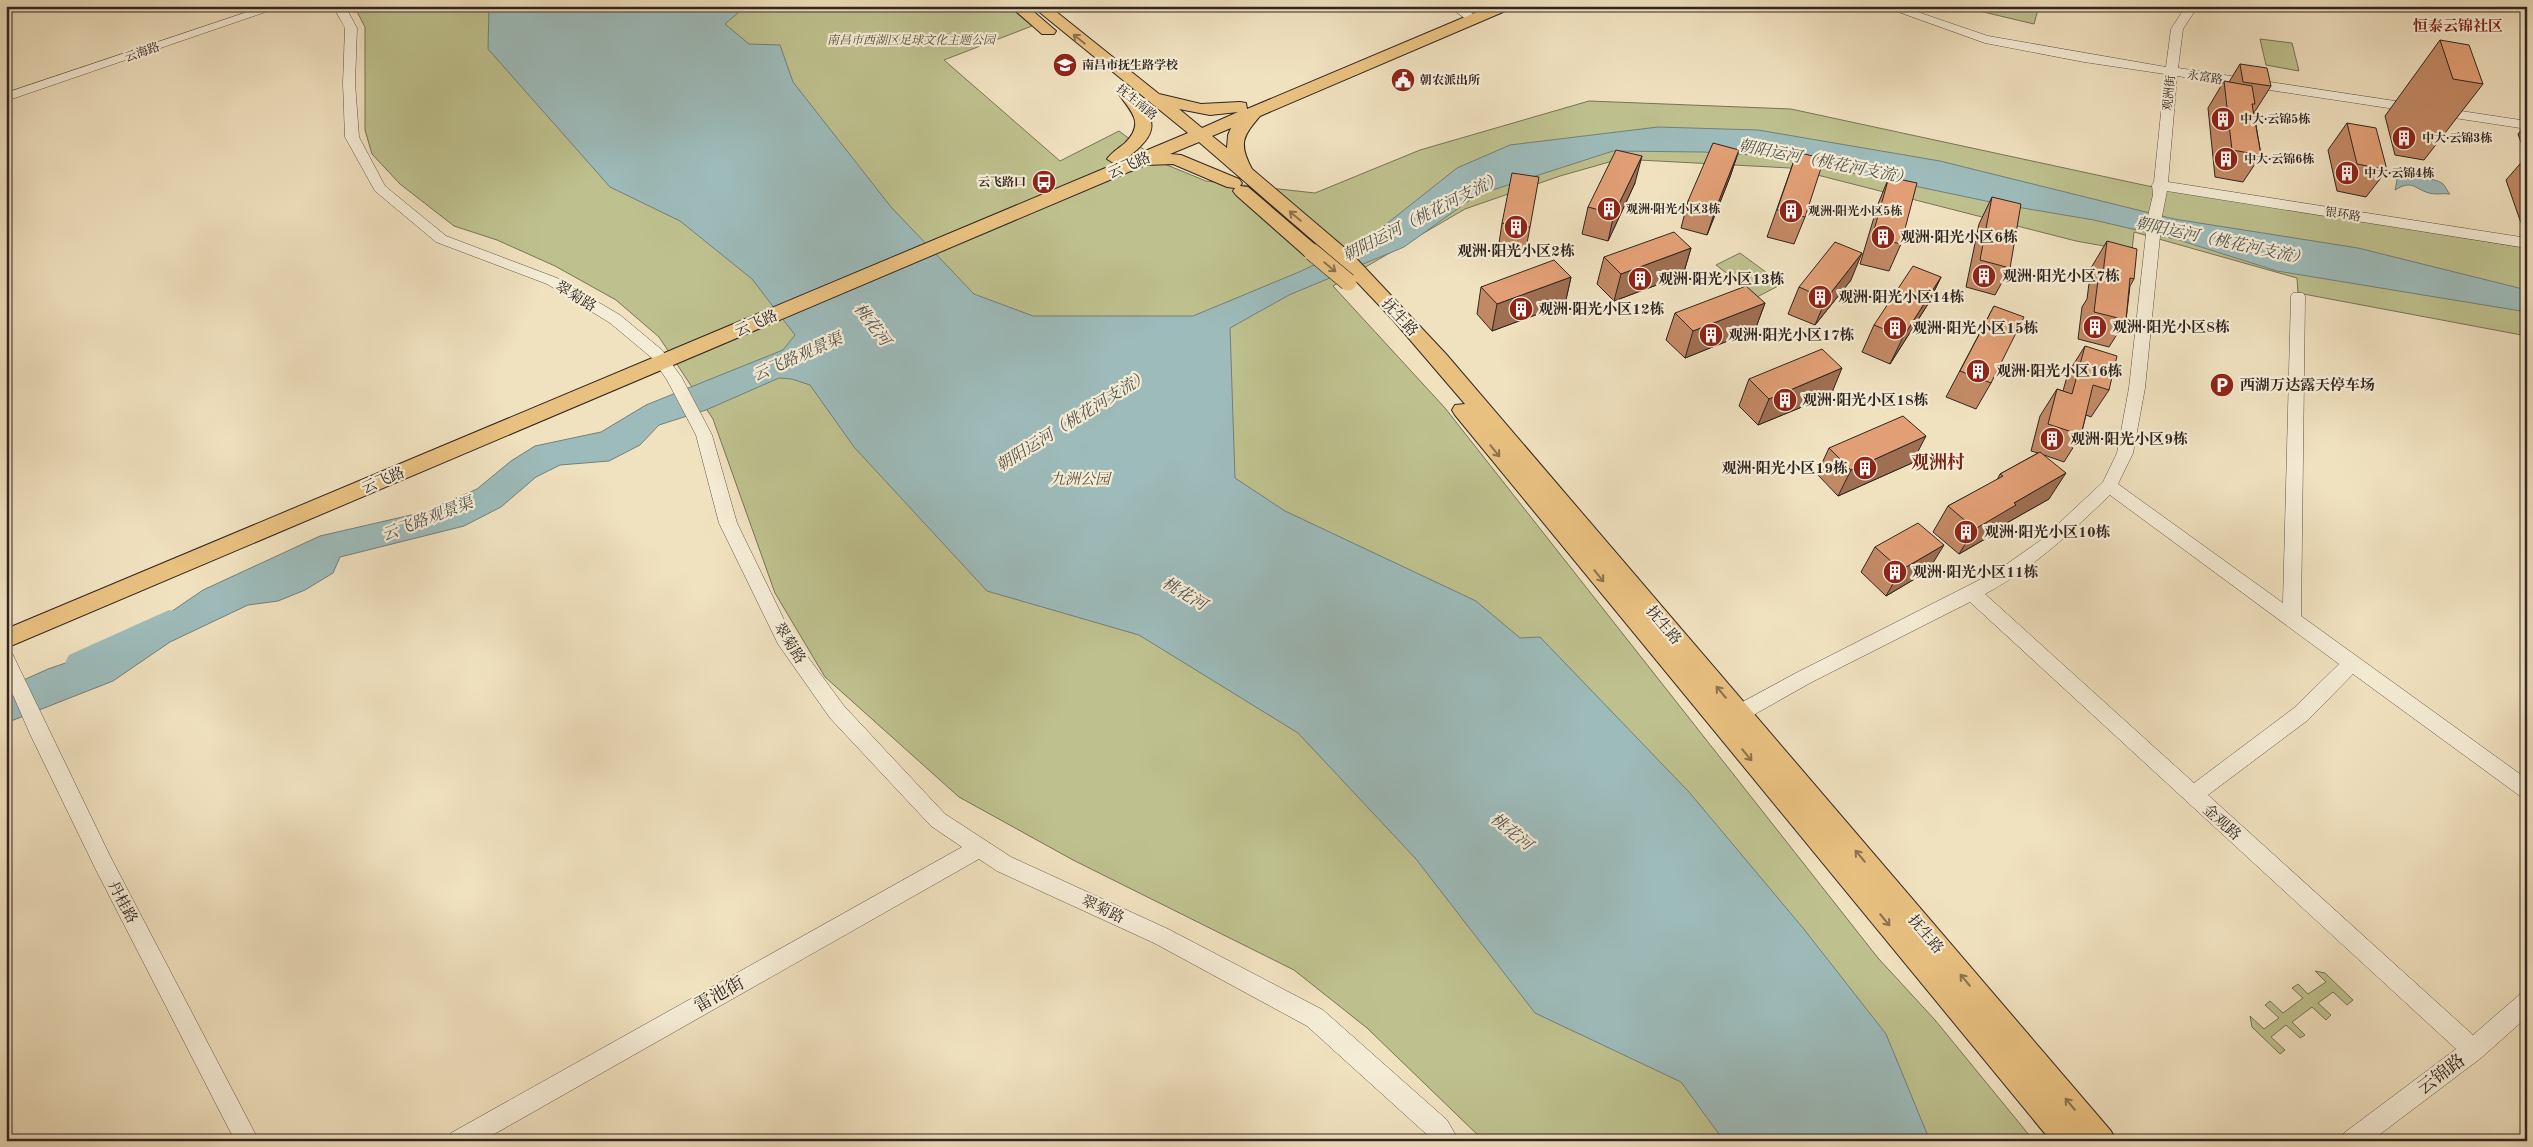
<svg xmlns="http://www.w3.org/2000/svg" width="2533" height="1147" viewBox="0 0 2533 1147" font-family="'Old Standard TT','Noto Serif SC',serif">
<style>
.green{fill:#bec18e;stroke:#787357}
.water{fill:#9dbbba;stroke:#727f7c}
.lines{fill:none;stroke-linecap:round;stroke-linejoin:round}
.river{fill:#9dbbba;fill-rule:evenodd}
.minor-casing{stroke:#615448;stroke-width:1}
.major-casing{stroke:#312520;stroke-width:2}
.minor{fill:#f5ecd5;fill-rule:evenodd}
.major{fill:#e8c080;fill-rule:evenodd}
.major-bridge-casing{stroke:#312520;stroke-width:18;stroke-linecap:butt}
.major-bridge{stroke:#e8c080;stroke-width:17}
.wall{fill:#c28965;stroke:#312520}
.shaded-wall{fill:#9e6f52;stroke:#312520}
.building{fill:#e29f75;stroke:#312520}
.oneway{stroke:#8c7250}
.labels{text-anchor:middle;stroke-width:4.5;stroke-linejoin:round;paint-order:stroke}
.far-park-label{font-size:12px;font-style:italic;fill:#544c3c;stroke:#f5ecd5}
.far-street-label{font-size:12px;fill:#312520;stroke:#f5ecd5}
.far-poi-label{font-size:12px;font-weight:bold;fill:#312520;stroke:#f5ecd5;text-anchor:start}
.far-quarter-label{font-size:15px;font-weight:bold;fill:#7a1f14;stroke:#f5ecd5}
.street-label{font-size:15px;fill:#312520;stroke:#f5ecd5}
.poi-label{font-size:15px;font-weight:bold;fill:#312520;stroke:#f5ecd5;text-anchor:start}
.park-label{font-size:15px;font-style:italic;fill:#544c3c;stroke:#f5ecd5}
.water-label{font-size:16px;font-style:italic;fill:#51524e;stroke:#f5ecd5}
.quarter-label{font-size:18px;font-weight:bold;fill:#7a1f14;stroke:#f5ecd5}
.near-street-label{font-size:18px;fill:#312520;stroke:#f5ecd5}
</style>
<rect width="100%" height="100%" fill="#f0e1bf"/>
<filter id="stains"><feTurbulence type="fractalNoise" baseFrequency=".004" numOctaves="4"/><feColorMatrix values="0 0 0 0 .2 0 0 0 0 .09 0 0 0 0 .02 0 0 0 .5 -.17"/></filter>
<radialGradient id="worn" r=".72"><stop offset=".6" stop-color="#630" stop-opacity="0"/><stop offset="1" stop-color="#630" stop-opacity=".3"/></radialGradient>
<!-- green -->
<path class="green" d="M354,6H1008L1032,26L944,60L1060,161L1119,131L1162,163L1206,181L1315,193L1420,150L1589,101L1791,109L2148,186L2527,248V336L2298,293L2297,278L2134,232L2132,251L2076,241L1790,168L1620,159L1560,176L1465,209L1333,286L1445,408L1878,958L1935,1020L2034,1141H1484L1367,1028L1294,970L1073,860L959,797L825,677L775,593L713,419L659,337L616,300L555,266L497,240L454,226L400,184L372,154L365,130V27Z
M1958,6H2039L2034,24Z
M2260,39L2292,43L2299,71L2266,65Z
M1740,253L1782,284L1757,297L1716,265Z
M2315,971L2325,973L2353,1000L2347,1005L2333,992L2318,1003L2331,1015L2326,1020L2312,1007L2292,1022L2305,1035L2300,1038L2286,1025L2271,1037L2285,1050L2280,1054L2252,1027L2250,1016L2264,1029L2279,1018L2265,1005L2270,1001L2283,1013L2303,998L2292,988L2298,984L2308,994L2326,982Z"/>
<!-- water -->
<path class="water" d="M489,6H734L739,12L725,24L749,44L780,45L793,82L891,207L974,294L1033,316H1193L1299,272L1365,241L1457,168L1510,145L1658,127L1758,130L1940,161L2174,219L2358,248L2527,290V312L2277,271L2179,240L2094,220L2005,205L1771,156L1703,152L1613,151L1477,195L1404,247L1289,295L1230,328L1235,478L1285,511L1476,601L1520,638L1540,637L1689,792L1803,928L1886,1034L1930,1141H1724L1681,1082L1535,1013L1416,859L1298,733L1139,635L987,591L854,447L810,385L792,379L779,378L706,410L659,425L640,445L609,461L560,465L536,477L501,507L464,526L340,557L333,573L305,590L278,601L248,605L170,642L113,681L6,723V688L48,669L127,642L203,590L320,536L424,512L477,489L511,461L535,446L601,432L646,405L783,350L795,335L752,279L680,221L610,187L488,49Z
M2392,174C2406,179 2434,176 2443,184C2446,187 2447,191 2450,194C2443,193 2435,195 2429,193C2414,189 2413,179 2395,190L2397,181Z"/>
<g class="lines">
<!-- river -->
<path class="river" d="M169,610L179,613L182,621L179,629L89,671L79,674L69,671L65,663L69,655Z"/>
<!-- minor casing -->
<g class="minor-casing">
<path id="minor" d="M265,6H283L6,101V93Z
M333,6H345L357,28L355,83L359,137L385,186L446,236L557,278L620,315L662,350L682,378L712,435L737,523L791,634L844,706L945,814L1011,857L1168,929L1323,1010L1447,1120L1459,1141H1434L1307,1026L1154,943L997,871L979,859L482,1141H448L451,1133L962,847L931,826L830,718L778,644L719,523L696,435L667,380L652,358L610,323L547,284L436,242L375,191L345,137L343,83L345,28Z
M1448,6H1462L1480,19L1474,23L1470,22Z
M1882,6H1900L1988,36L2166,67L2171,29L2186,6H2198L2183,29L2178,68L2527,121V129L2177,76L2168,182L2527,238V248L2167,191L2162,216L2145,388L2133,453L2118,484L2283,603L2291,296L2293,293H2303L2305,296L2301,616L2527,779V799L2520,796L2353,674L2308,720L2208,795L2473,1035L2519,995L2527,992V1017L2481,1058L2371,1141H2341L2344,1133L2456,1049L1970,602L1810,683L1734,726L1727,728L1720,726L1718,720L1720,714L1796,673L1997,571L2041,540L2103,482L2117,453L2129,388L2148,216L2153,195L2152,185L2154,182L2165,74L2084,62L1985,43ZM2110,495L2339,664L2294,708L2194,783L1985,594C2035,567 2069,534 2110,495Z
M6,651L12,653L110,856L259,1141H235L96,870L30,734L6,679Z"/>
</g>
<!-- major casing -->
<g class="major-casing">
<path id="major" d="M1010,6H1027L1056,31L1054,34H1042Z
M1032,6H1049L1159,94L1201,104L1240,102L1246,103L1247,109L1491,6H1512L1510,9L1260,116C1243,136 1238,143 1252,169L1353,255L1446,354L2111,1131L2116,1141H2051L1455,415L1452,410L1455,405L1465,404L1393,320L1340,264L1199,142L1170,154L1181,155L1239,179L1242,183L1240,186L1248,187L1319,248L1321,252L1319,256H1305L1236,195L1233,191L1235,188L1227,187L1173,164L1145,165L6,648V629L1115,164L1107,159C1112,152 1119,148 1125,143C1146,122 1130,111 1118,93L1120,90H1132C1157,122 1161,131 1126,159L1188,133ZM1179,109L1210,115L1238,112L1202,128ZM1231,128L1228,135L1227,148L1212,136Z"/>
</g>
<!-- minor -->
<use href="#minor" class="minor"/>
<!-- major -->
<use href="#major" class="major"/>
<!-- major-bridge casing -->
<g class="major-bridge-casing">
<path id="major-bridge" d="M1312,252L1348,282"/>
</g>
<!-- major-bridge -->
<use href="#major-bridge" class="major-bridge"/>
</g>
<!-- wall -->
<path class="wall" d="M2440,40L2483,84L2424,160L2395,155L2385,116Z
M2240,64L2271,86L2254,113L2261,155L2243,182L2215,177L2208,108L2224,81L2229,82Z
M2347,123L2387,170L2366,197L2337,191L2328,150Z
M2527,123V224L2521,223L2506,180L2526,157L2518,134Z
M1739,150L1730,177L1707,235L1681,228L1688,201Z
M1797,152L1805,217L1794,244L1767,237Z
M1889,177L1901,244L1889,271L1860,264L1878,204Z
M1635,183L1608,241L1582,234L1588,207Z
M1992,197L2010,268L1995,295L1966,287L1979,224Z
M1502,223L1530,227L1525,254L1498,250Z
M2107,241L2134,279L2130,286L2126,320L2109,347L2078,339L2082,307L2087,299L2091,268Z
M1691,248L1683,275L1614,301L1597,284L1604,257Z
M1571,277L1565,304L1492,331L1477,314L1481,287Z
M1941,277L1928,304L1890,364L1862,352L1874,325Z
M1851,280L1815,325L1788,314L1799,287Z
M1765,303L1755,330L1685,358L1666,340L1675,313Z
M1994,306L1991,383L1976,409L1946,397Z
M2085,346L2109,390L2091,417L2086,415L2081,435L2064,462L2044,455L2049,499L2003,525L1999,531L1959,554L1933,532L1948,506L1997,480L2000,474L2038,453L2031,451L2040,416L2057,389L2063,391L2068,373Z
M1749,379L1831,395L1758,425L1739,406Z
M1829,448L1912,463L1838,496L1817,474Z
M1875,547L1928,571L1886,596L1861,572Z"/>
<!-- shaded-wall -->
<path class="shaded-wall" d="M1739,150L1730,177L1707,235L1716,208Z
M1642,156L1635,183L1608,241L1614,214Z
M1691,248L1683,275L1614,301L1621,274Z
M1862,253L1851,280L1815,325L1826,299Z
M1571,277L1565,304L1492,331L1497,304Z
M1941,277L1928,304L1890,364L1903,337Z
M1765,303L1755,330L1685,358L1693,331Z
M1842,368L1831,395L1758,425L1769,399Z
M1926,436L1912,463L1838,496L1851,470Z
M2066,473L2049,499L2003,525L1999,531L1959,554L1975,529L2014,503Z
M1944,545L1928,571L1886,596L1901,570Z"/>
<!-- building -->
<path class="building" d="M2440,40L2469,45L2483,84L2453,79Z
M2240,64L2267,68L2271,86L2243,82Z
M2224,81L2252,86L2255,104H2252L2261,155L2232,150Z
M2347,123L2376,128L2387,170L2357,164Z
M1713,143L1739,150L1716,208L1688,201Z
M1616,150L1642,156L1614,214L1588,207Z
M1797,152L1824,159L1805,217L1777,210Z
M1512,173L1539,177L1530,227L1502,223Z
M1889,177L1917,183L1901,244L1872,237Z
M1992,197L2021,204L2010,268L1980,260Z
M1674,232L1691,248L1621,274L1604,257Z
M2107,241L2137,249L2134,279L2130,278L2126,320L2094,312L2098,280L2102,281Z
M1835,242L1862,253L1826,299L1799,287Z
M1554,260L1571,277L1497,304L1481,287Z
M1913,266L1941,277L1903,337L1874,325Z
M1746,286L1765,303L1693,331L1675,313Z
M1994,306L2024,317L1991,383L1960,371Z
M2085,346L2117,356L2109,390L2093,385L2081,435L2048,424L2057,389L2072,394Z
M1822,349L1842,368L1769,399L1749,379Z
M1903,416L1926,436L1851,470L1829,448Z
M2040,452L2066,473L2014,503L2016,505L1975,529L1948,506L2003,476L2000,474Z
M1918,523L1944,545L1901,570L1875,547Z"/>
<!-- one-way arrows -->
<defs><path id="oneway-shaft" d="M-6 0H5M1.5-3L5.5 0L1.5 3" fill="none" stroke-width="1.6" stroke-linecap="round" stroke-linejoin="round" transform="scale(1.25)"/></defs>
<g class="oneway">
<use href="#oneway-shaft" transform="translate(1079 39) rotate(-141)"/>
<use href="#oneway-shaft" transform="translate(1295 216) rotate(-140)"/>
<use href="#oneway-shaft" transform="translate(1330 267) rotate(39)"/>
<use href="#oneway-shaft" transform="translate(1495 451) rotate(51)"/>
<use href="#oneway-shaft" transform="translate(1599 576) rotate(51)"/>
<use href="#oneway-shaft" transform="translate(1721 692) rotate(-130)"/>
<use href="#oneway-shaft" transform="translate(1747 755) rotate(50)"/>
<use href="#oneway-shaft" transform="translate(1860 856) rotate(-130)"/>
<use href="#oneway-shaft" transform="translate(1885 920) rotate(50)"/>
<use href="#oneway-shaft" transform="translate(1965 980) rotate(-130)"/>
<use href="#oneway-shaft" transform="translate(2070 1104) rotate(-130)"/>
</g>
<!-- icons -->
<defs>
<g id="school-disc" transform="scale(1.25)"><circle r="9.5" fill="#8f2418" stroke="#f5ecd5"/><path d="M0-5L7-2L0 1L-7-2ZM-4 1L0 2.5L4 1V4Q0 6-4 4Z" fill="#fff"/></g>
<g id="civic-disc" transform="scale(1.25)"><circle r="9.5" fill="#8f2418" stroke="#f5ecd5"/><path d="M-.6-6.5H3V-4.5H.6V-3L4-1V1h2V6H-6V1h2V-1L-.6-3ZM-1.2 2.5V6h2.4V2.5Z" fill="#fff"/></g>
<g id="building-disc" transform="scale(1.25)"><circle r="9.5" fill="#8f2418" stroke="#f5ecd5"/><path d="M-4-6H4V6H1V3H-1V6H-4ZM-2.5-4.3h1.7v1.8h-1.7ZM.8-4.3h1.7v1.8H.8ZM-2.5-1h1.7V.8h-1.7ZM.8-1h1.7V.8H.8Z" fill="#fff"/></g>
<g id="bus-disc" transform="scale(1.25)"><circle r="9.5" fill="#8f2418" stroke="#f5ecd5"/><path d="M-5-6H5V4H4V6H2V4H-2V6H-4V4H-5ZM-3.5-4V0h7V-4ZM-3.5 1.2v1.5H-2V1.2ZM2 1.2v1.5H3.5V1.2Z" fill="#fff"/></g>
<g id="parking-disc" transform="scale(1.25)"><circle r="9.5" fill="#8f2418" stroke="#f5ecd5"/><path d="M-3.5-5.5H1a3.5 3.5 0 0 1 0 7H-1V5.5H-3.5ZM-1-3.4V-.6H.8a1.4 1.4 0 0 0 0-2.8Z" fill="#fff"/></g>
</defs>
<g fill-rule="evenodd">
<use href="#school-disc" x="1065" y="65"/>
<use href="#civic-disc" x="1403" y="80"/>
<use href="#building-disc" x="2223" y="119"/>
<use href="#building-disc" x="2404" y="138"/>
<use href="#building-disc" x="2226" y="159"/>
<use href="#building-disc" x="2347" y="173"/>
<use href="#bus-disc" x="1044" y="182"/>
<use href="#building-disc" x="1609" y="209"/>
<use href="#building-disc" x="1791" y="211"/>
<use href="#building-disc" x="1516" y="227"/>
<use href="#building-disc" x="1883" y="237"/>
<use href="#building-disc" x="1984" y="276"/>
<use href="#building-disc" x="1640" y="279"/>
<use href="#building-disc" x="1820" y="297"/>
<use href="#building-disc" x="1521" y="309"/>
<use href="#building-disc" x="2095" y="327"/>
<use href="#building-disc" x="1895" y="328"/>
<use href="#building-disc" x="1711" y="335"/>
<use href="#building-disc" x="1978" y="371"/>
<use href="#parking-disc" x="2222" y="385"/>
<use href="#building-disc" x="1785" y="400"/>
<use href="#building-disc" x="2052" y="439"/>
<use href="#building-disc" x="1865" y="468"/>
<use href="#building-disc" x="1966" y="532"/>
<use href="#building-disc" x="1895" y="572"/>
</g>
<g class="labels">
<!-- far-park labels -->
<g class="far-park-label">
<text x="911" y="44">南昌市西湖区足球文化主题公园</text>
</g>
<!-- far-street labels -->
<g class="far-street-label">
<text transform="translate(142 52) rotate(-19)" y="4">云海路</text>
<text transform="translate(2205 77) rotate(9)" y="4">永富路</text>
<text transform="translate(2169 93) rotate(-84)" y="4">观洲街</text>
<text transform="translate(1137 102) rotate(39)" y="4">抚生南路</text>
<text transform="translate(2343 214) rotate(9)" y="4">银环路</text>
</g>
<!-- far-poi labels -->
<g class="far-poi-label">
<text x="1082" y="69">南昌市抚生路学校</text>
<text x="1420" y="84">朝农派出所</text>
<text x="2240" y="123">中大·云锦5栋</text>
<text x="2422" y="142">中大·云锦3栋</text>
<text x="2244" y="163">中大·云锦6栋</text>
<text x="2364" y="177">中大·云锦4栋</text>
<text x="1026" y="186" text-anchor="end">云飞路口</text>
<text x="1626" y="213">观洲·阳光小区3栋</text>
<text x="1808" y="215">观洲·阳光小区5栋</text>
</g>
<!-- far-quarter labels -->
<g class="far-quarter-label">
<text x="2458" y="31">恒泰云锦社区</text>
</g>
<!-- street labels -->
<g class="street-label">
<text transform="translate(1129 165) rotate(-23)" y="5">云飞路</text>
<text transform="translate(576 296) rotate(31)" y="5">翠菊路</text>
<text transform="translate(1400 317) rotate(47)" y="5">抚生路</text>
<text transform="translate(756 323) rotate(-23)" y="5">云飞路</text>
<text transform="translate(383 480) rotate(-23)" y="5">云飞路</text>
<text transform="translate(1664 625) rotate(50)" y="5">抚生路</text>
<text transform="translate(790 643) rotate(58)" y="5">翠菊路</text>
<text transform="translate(2222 822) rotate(42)" y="5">金观路</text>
<text transform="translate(123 902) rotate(62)" y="5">丹桂路</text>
<text transform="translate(1103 909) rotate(25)" y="5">翠菊路</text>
<text transform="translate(1926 934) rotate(50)" y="5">抚生路</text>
</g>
<!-- poi labels -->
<g class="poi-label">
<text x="1900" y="242">观洲·阳光小区6栋</text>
<text x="1516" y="256" text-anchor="middle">观洲·阳光小区2栋</text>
<text x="2002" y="281">观洲·阳光小区7栋</text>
<text x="1658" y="284">观洲·阳光小区13栋</text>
<text x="1838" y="302">观洲·阳光小区14栋</text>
<text x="1538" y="314">观洲·阳光小区12栋</text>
<text x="2112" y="332">观洲·阳光小区8栋</text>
<text x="1912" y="333">观洲·阳光小区15栋</text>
<text x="1728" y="340">观洲·阳光小区17栋</text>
<text x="1996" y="376">观洲·阳光小区16栋</text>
<text x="2240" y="390">西湖万达露天停车场</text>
<text x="1802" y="405">观洲·阳光小区18栋</text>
<text x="2070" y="444">观洲·阳光小区9栋</text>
<text x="1848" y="473" text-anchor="end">观洲·阳光小区19栋</text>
<text x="1984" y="537">观洲·阳光小区10栋</text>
<text x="1912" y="577">观洲·阳光小区11栋</text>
</g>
<!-- park labels -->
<g class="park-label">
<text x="1080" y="484">九洲公园</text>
</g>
<!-- water labels -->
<g class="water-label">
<text transform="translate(1825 161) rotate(11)" y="6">朝阳运河（桃花河支流）</text>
<text transform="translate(1422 216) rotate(-27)" y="6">朝阳运河（桃花河支流）</text>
<text transform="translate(2222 240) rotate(12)" y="6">朝阳运河（桃花河支流）</text>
<text transform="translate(873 324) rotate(53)" y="6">桃花河</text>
<text transform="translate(797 356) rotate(-24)" y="6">云飞路观景渠</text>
<text transform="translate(1072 420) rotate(-32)" y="6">朝阳运河（桃花河支流）</text>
<text transform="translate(427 518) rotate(-21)" y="6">云飞路观景渠</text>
<text transform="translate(1185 593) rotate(31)" y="6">桃花河</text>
<text transform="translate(1512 831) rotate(39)" y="6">桃花河</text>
</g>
<!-- quarter labels -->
<g class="quarter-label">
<text x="1938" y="468">观洲村</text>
</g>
<!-- near-street labels -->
<g class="near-street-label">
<text transform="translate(719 994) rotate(-29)" y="6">雷池街</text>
<text transform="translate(2441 1074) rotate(-37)" y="6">云锦路</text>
</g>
</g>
<!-- margin -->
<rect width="2533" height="1147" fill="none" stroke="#f0e1bf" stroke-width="25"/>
<rect x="8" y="8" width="2518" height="1132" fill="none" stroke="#312520" stroke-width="2.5"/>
<rect x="12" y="12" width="2508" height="1122" fill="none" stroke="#312520"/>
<rect width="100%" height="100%" filter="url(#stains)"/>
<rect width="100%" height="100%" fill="url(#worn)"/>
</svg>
